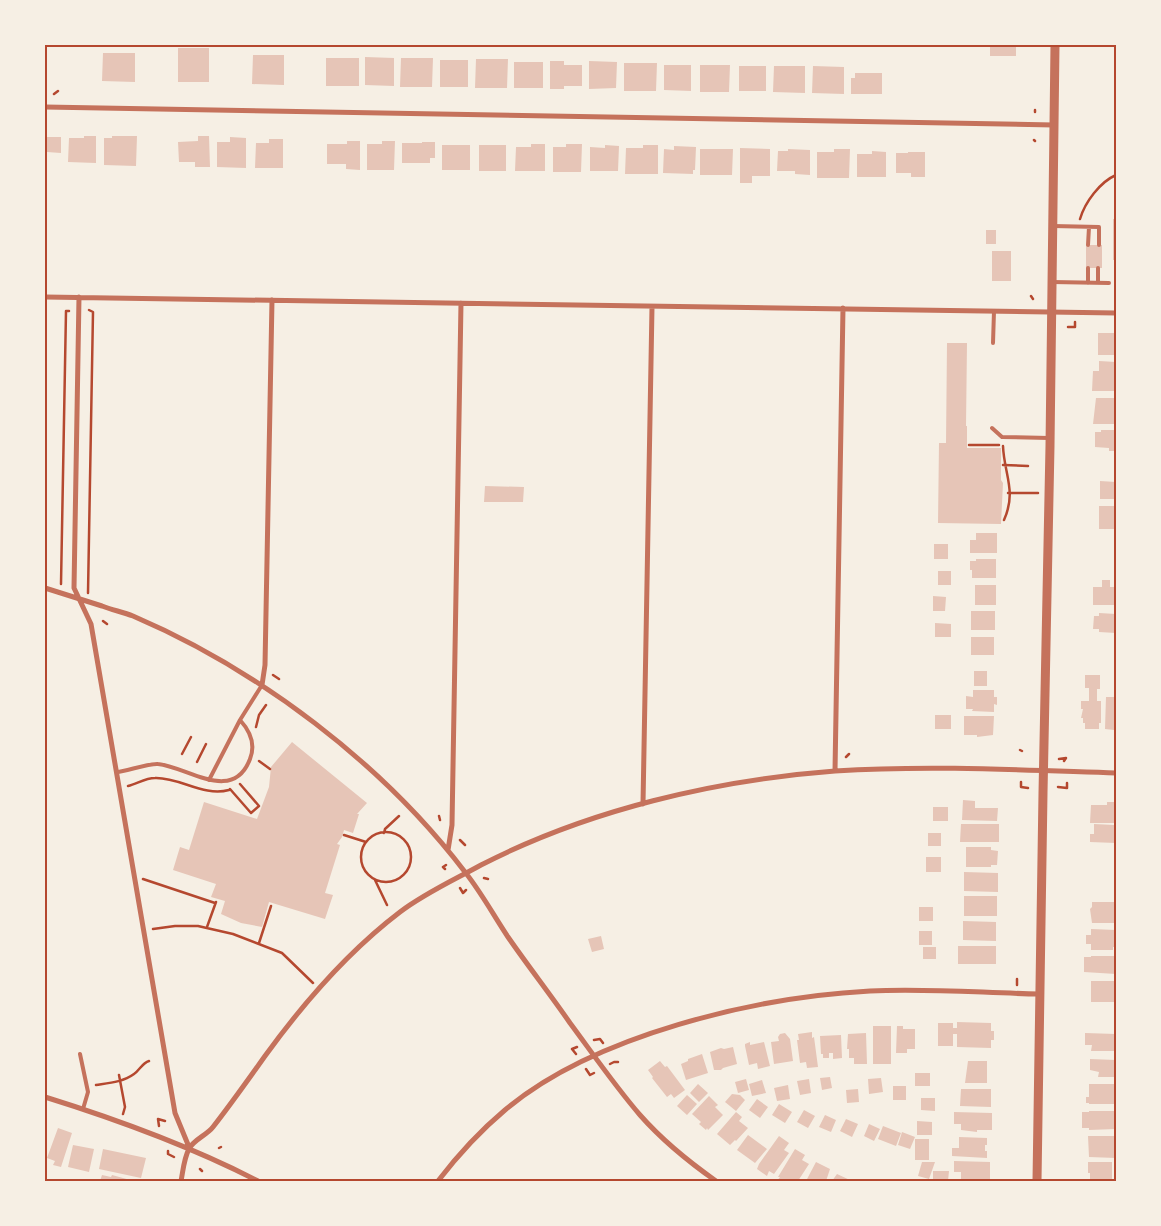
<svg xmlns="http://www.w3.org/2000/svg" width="1161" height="1226" viewBox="0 0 1161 1226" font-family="Cabin,sans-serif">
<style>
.building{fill:#e6c5b7}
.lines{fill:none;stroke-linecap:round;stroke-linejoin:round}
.path{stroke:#b5482f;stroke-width:2.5}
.service{stroke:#c5725c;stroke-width:4}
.minor{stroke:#c5725c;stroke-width:5}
.tertiary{stroke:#c5725c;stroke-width:9}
.neatline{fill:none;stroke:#b5482f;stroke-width:2}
</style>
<rect width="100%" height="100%" fill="#f6efe4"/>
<!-- building -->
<path class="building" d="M990,45H1016V56H990Z
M178,48H209V82H178Z
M103,53H135V82L102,81Z
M253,55H284V85L252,84Z
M365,57L394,58V86L365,85Z
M326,58H359V86H326Z
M401,58H433L432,87H400Z
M476,59H508L507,88H475Z
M440,60H468V87H440Z
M550,61H564V65H582V86H564V89H550Z
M589,61L617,62L616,88L589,89Z
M514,62H543V88H514Z
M624,63H657L656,91H624Z
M664,65H691V91L664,90Z
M700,65H730L729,92H700Z
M739,66H766V91H739Z
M774,66H805V93L773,92Z
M813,66L844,67V94L812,93Z
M855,73H882V94H851V78H855Z
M84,136H96V163L68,162L69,138H84Z
M112,136H137L136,166L104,165V138H112Z
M198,136H209L210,167H195V162H179L178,142L198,141Z
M45,137H61V153L47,152V158H45Z
M230,137L246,138V168L217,167V142H230Z
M269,139H283V168H255L256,143H269Z
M347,141H360V170L346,169V164H327V144H347Z
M382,141H395L394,170H367V144H382Z
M422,142H435V158H430V163H402V143H422Z
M531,144H545V171H515L516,147H531Z
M566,144H582L581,172H553V147H566Z
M442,145H470V170H442Z
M479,145H506V171H479Z
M605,145L619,146L618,171H590V147L605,148Z
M643,145H658V174H625L626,148H643Z
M674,146L696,147L695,170H693V174L663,173L664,149L674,150Z
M740,148L770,149V176H752V183H740Z
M700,149H733L732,175H700Z
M788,149L810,150V175L795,174V171H777L778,151H788Z
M834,149H850L849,178H817V152H834Z
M872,151L886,152V177H857V154H872Z
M908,152H925V177H911V173H896V153H908Z
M1113,219H1116V260H1113Z
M986,230H996V244H986Z
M1086,245H1102V268H1086Z
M992,251H1011V281H992Z
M1098,333H1116V355H1098Z
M947,343H967L966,426H967V448H1001V480L1003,483L1001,524L938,523L939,443H946Z
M1099,361L1116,362V391H1092L1093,371H1099Z
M1096,398H1114L1116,414H1114V424H1093Z
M1101,430H1116V451H1109V448L1095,447V432H1101Z
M1100,481L1116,482V499H1100Z
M485,486L524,487L523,502H484Z
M1099,506H1116V529H1099Z
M976,533H997V553H970V540H976Z
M934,544H948V559H934Z
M976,559H996V578H972V570H970V561H976Z
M938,571H951V585H938Z
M1102,580H1110V587H1116V605H1093V587H1102Z
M975,585H996V605H975Z
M933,596L946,597L945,611H933Z
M971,611H995V630H971Z
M1099,613L1116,614V633L1099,632V629H1093L1094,616H1099Z
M935,623L951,624V637H935Z
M971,637H994V655H971Z
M974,671H987V686H974Z
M1085,675H1100V689H1097V701H1101V723H1099V729H1085V723H1083V718H1081L1083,709H1081V701H1089V688H1085Z
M973,690H994V697H997V705L994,704V712L972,711L973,709H966V696L973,697Z
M1106,697H1115V703H1116V729L1114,730L1105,729Z
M935,715H951V729H935Z
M964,716H994L993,735L977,737V735H964Z
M292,742L367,803L357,814H359L353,833L344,830L342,837L337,844L340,845L325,893L333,895L325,919L269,902L262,927L241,923L221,914L225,901L211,897L216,884L173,870L180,847L189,850L204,802L257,819L269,787L271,767Z
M963,800L975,801V808H998L997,821L962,820Z
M1107,802H1116V823H1090L1091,805H1107Z
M933,807H948V821H933Z
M961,824H999V842H960Z
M1094,824L1114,825L1116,843L1090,842V834H1094Z
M928,833H941V846H928Z
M966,847H991V850L998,851L997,865H991V867H966Z
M926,857H941V872H926Z
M964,872L998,873V892L964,891Z
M964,896H997V916H964Z
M1092,902H1115L1116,923H1092L1090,909L1092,907Z
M919,907H933V921H919Z
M963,921L996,922V941L963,940Z
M1091,929L1116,930V947H1113V950H1091V944H1086V935H1091Z
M919,931H932V945H919Z
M601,936L604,949L592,952L588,939Z
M958,946H996V964H958Z
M923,947H936V959H923Z
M1091,956H1116V974L1084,972V957H1091Z
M1091,981H1116V1002H1091Z
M957,1022L991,1023V1031H994V1040H991V1048L957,1047V1034H953V1046H938V1023H953V1028H957Z
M873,1026H891V1064H873Z
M897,1026H903V1029H915V1049H907V1053H896Z
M812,1032V1038L814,1037L818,1067L807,1068L806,1062L800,1063L797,1040H799L798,1034Z
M785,1033L790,1039L793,1061L774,1064L771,1042L779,1041L778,1037L780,1034Z
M866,1033L867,1064H854V1058H849V1049H847L848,1034Z
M1085,1033L1116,1034V1051H1091L1092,1045H1085Z
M841,1035L842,1058L833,1059V1053H829V1058H823V1054H821L820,1036Z
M750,1042V1045L764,1042L770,1066L758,1069L757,1063L749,1065L745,1046V1044Z
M733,1047L737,1064L723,1068L721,1070H714L710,1052L721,1048L724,1049Z
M702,1054L708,1073L686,1080L681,1064L688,1061V1059Z
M1090,1059L1116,1060V1077H1098L1099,1072L1090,1070Z
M660,1061L665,1067L667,1066L685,1090L674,1098L671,1094L667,1097L652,1078L653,1077L648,1070Z
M968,1061H987V1083H965Z
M915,1073H930V1086H915Z
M830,1077L832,1088L822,1090L820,1078Z
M881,1078L883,1092L869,1094L868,1079Z
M746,1079L749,1090L738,1093L735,1082Z
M809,1079L811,1093L800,1095L797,1081Z
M762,1080L766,1093L752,1096L749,1084Z
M698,1084L708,1093L699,1102L690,1093Z
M1089,1084H1115V1104H1089V1103H1086V1097H1089Z
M788,1085L790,1099L777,1101L774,1088Z
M893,1086H906V1100H893Z
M858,1089L859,1102L847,1103L846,1090Z
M961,1089H991V1107L960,1106Z
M732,1094L740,1095L745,1100L736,1111L725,1102Z
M687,1095L697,1104L687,1115L677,1106Z
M709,1096L718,1105L715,1107L723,1115L708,1130L707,1128L706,1130L699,1124L701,1122L692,1114Z
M921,1098H935V1111L921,1110Z
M757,1099L768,1107L760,1118L749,1110Z
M779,1104L792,1112L785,1123L772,1115Z
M804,1110L815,1116L808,1128L797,1122Z
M1089,1111H1116V1129L1089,1130V1128H1082V1112H1089Z
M736,1112L742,1117L739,1121L748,1128L736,1141L735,1140L730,1145L717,1134Z
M954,1112L992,1113V1130H977V1132L961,1130V1124H954Z
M825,1115L836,1120L831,1132L819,1127Z
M846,1119L858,1124L852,1137L840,1131Z
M917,1121L932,1122V1135H917Z
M869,1124L880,1129L874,1141L864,1136Z
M883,1126L901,1133L896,1146L878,1139Z
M58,1128L72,1133L61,1167L53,1165L55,1161L47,1158Z
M902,1132L915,1137L910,1149L898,1145Z
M748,1135L767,1149L755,1163L737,1150Z
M779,1136L789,1143L784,1150L789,1153L774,1174L769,1171L767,1176L757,1169L759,1164Z
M1088,1136H1116V1158L1089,1157Z
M959,1137L987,1138V1145H985V1151H987V1158L952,1156V1148H959Z
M915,1139H929V1160H915Z
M73,1145L94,1149L89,1172L68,1167Z
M103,1149L146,1158L141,1178L99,1169Z
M795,1149L805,1155L802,1160L809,1164L798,1181H777L780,1177H778Z
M954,1161L990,1162V1179H961V1172H954Z
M816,1162L830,1169L826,1181H806Z
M922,1162H935L929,1179L918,1176Z
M1088,1162H1112V1180H1090V1173H1088Z
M933,1171H949L948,1181H933Z
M837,1174L852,1181H832Z
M102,1175L111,1177L112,1175L134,1181H100Z"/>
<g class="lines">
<!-- path -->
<path class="path" d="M54,94L58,91
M1035,112V110
M1034,140L1035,141
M1080,219C1085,202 1100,182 1116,175
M1031,296L1033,299
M1068,327H1075V322
M969,445H999
M1003,446C1004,474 1017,491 1004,520
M1003,465L1028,466
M1008,493H1038
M61,584L66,311H69
M88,593L93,312L89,310
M103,621L107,624
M273,675L279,679
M256,727L259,715L266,705
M1020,750L1022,751
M182,754L191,737
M846,757L849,754
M1059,759L1066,758L1064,761
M259,761L270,769
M197,762L206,744
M1021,782V787L1028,788
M128,786C137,784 145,778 155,778C180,777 203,797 229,790
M1058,787L1067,788V783
M230,789L251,813L259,806L240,784
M439,816L440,820
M361 857a25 25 0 1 1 50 0a25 25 0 1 1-50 0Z
M384,833L385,829L399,816
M344,835L366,842
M460,840L465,845
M445,869L443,867L446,865
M484,878L488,879
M143,879L215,903
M375,880L387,905
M460,888L463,893L466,890
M207,927L216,902
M153,929L175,926H198L233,934L282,953L313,983
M259,943L271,906
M1017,979V985
M594,1040L600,1039L603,1043
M576,1054L572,1049L577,1047
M610,1064L614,1062H618
M586,1069L590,1075L594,1073
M119,1075L125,1107L123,1114
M96,1085C109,1083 123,1082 134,1074C140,1070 142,1063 149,1061
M159,1126L158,1119L165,1121
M219,1148L221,1147
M168,1151V1154L174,1157
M200,1169L202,1171"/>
<!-- service -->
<path class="service" d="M1053,226L1099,227V245
M1088,245L1089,227
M1052,282L1109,283
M1088,283V268
M1098,283V268
M993,343L994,311
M992,428L1002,437L1049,438
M117,772C126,771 151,763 158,764C188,767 233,804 250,759C256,744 250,731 240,720
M209,780L240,720L262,685
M80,1054L88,1092L83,1109"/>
<!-- minor -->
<path class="minor" d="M45,107L1054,125
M45,297L1116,313
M79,297L74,588L91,624L175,1113L189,1147
M45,588C64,594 83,600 102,606C112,610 123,612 133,616C259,670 382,763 465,872C481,892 494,916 508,937C528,966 550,994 570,1023C593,1054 615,1086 640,1115C662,1140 689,1162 716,1181
M262,685L265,665L272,300
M835,771L843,308
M643,804L652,307
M448,850L452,825L461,303
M45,1097C119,1120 190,1146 258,1181
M181,1181C183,1171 184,1158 189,1149C193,1140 207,1135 213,1127C231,1104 248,1080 265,1056C302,1005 350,950 400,912C425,893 454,880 481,865C588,810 715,780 835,771C929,765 1023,770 1116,773
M438,1181C458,1155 480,1131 505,1110C594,1035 756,997 870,991C926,988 983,993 1039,994"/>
<!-- tertiary -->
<path class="tertiary" d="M1037,1181L1043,793L1050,446L1055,45"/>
</g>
<!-- border -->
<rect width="1161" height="1226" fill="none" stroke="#f6efe4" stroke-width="92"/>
<rect x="46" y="46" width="1069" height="1134" class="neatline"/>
</svg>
